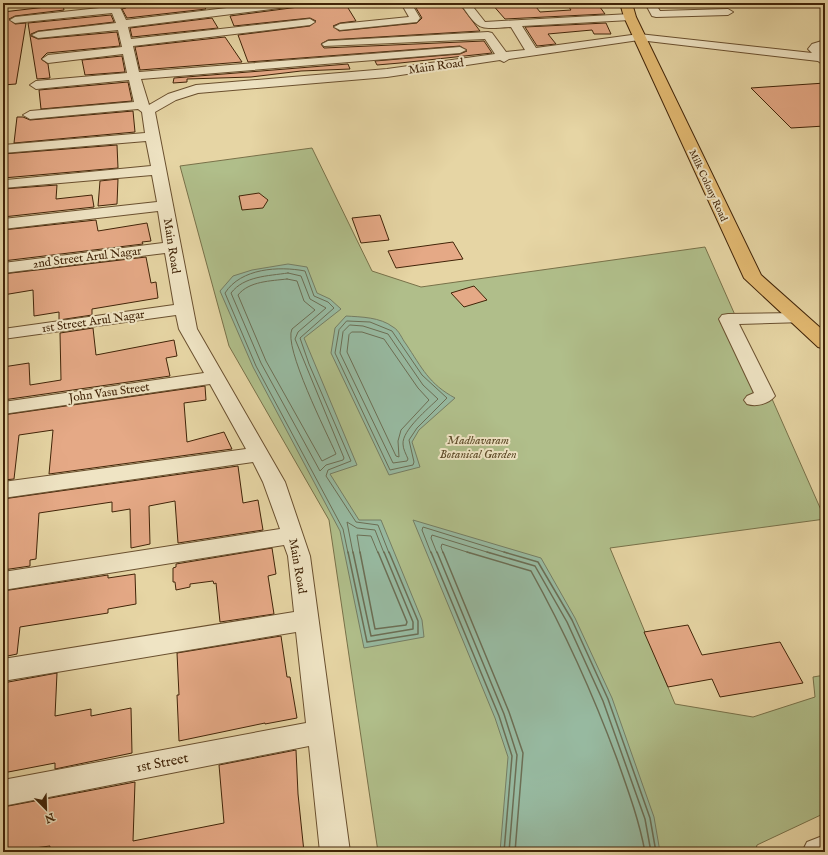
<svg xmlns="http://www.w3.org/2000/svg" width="828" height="855" viewBox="0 0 828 855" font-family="'IM FELL English',serif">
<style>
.green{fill:#b0be8a;stroke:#787149}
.water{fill:#97b9a0;stroke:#757d63}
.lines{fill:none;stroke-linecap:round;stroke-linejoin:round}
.shore-far1{stroke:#6c6e54;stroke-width:1}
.shore{stroke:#6c6e54;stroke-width:1.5}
.building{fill:#e5a986;stroke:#412408}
.minor-casing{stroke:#6a502f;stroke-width:2}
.major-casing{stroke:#412408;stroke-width:2}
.minor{fill:#efe4c4;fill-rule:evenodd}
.major{fill:#e3ba72;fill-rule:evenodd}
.labels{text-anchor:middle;stroke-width:4;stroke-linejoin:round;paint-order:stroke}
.far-street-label{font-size:10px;fill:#412408;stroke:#efe4c4}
.street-label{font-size:12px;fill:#412408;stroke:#efe4c4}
.park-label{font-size:12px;font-style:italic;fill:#5d4a28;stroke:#efe4c4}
.near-street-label{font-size:14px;fill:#412408;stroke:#efe4c4}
</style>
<rect width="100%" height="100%" fill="#e6d5a4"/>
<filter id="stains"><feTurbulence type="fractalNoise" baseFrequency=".005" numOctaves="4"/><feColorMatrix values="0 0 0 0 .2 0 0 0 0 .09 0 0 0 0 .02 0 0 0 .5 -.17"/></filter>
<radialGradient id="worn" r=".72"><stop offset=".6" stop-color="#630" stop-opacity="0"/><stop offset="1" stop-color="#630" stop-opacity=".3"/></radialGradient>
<!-- green -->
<path class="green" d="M312,148L372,271L421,287L705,247L825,519L610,548L675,704L753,717L815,697L813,677L825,675V813L757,845L755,852H378L329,520L229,346L180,166Z"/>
<!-- water -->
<path class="water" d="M288,264L307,267L317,293L330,299L341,309L304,338L357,465L330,474L359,520H381L422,620L424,637L364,648L340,531L253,367L220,291L233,276L252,270Z
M346,316C361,317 380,317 393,327C399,330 402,339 406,344C422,368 429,384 455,398L419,430L412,442L420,467L389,475L331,353L335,328Z
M413,520L541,558L575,618L612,698L654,817L660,852H500L508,757L495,718Z"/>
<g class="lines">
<!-- shore-far1 -->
<path class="shore-far1" d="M288,273L301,276L310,299L326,308L298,332L295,339L344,458L343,460L326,465L320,471L261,363L231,293C244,276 268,276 288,273Z
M287,279L297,281L304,301L315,310L292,329C283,347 327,433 336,454L322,461L266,361L238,295C249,281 271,281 287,279Z
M347,321L370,322L392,331L422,375L447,398L417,428L409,440L414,462L413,465L390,470L335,353L339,330Z
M350,325L363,326L388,334L423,385L438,399C429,408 402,430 403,444C403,449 406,454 408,459L407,461L393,463L340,353L343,332Z
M352,332H362L384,339L418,388L429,400L401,430L398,441L399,457L396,456L347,352L349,335Z
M348,553L343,529L256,366L225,293C241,268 279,266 305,271L314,296L328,302L334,308L300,338L309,364L351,461L328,470L326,476L356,522L378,525L389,553
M353,553L347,522L357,528L375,530L384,553
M360,553L357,535L371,536L378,553
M431,553L422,530L423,527L507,553
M437,553L431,538L432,535L490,553
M443,553L441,547L442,544L470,553"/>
<!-- shore -->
<path class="shore" d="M348,552L367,642L418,634V621L389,552
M353,552L371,636L413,629V622L384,552
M360,552L375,629L406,625L407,622L378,552
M431,552L499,716L512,756L504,852
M437,552L504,714L517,755L509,852
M443,552L509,712L523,753L515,852
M467,552L531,571C565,632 593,694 617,759C628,790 639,820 645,852
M487,552L535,566L567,622L603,701L645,819L651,852
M504,552L538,562L572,620L608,699L650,818L656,852"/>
</g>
<!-- building -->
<path class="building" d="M142,3H179L181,6L201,3L206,9L127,18L122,9L126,8L125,6Z
M329,3H345L356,21L340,23L333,26L339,31L417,23L422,18L413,3H459L480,31L328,40L321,44L324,48L484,41L492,53L400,63L377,65L375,61L460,54L467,51L460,46L248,62L238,35L310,26L316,21L310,18L234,26L230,16Z
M491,3H533L540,12L571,10L566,3H597L605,14L505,19Z
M63,5L64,10L15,16L9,19L15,24L26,23L16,84L3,85V12Z
M111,15L114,22L38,31L31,34V36L38,39L117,32L120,46L47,53L41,59L48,64L50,78L37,79L28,23Z
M212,18L218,28L132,37L130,28Z
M606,23L611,34H594L592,30L548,34L556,44L537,46L525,27Z
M225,37L242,62L140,70L135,47Z
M122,56L125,72L85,75L82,60Z
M348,64L350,69L301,71L251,77L187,79V82L173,83L174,78Z
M128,82L132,101L41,109L39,90Z
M825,83V126L791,128L751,88Z
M133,111L135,132L14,143L17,117H23L30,120Z
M117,145L118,168L3,178V154Z
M118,179L117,204L98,206L100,181Z
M57,185L56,199L92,195L94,207L3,217V189Z
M259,193L268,200L263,208L242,210L239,196Z
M380,215L389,240L361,243L352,218Z
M96,220L98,231L147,223L151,241L142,242L143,244L3,261V230Z
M453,242L463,259L396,268L388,251Z
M146,257L151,283L156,282L158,298L92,309V315L59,320V312L34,316L33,290L3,295V274Z
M474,286L487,300L464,307L451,293Z
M93,328L96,355L174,340L177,356L166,358L170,376L3,400V367L29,363L30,385L61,380L60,333Z
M205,386L206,400L184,403L187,442L224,432L232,449L49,474L53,430L19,435L14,479L3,480V415Z
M238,466L243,503L258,500L263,530L178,543L175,501L149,506L150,544L131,548L130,509L112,512V502L39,513L36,559L30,560V566L3,570V537L7,501L3,500V499Z
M272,548L276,574L268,576L274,614L220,622L216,583L214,584L213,581L190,584V587L176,590L175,582H173V568L176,567V564Z
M135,574L136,604L108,609V613L20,627L17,654L3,657V591L108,575V578Z
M688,625L702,655L780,642L803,683L720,697L712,679L668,687L644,632Z
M281,636L287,677H290L297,718L265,724V723L179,741L177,695H179L177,653Z
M57,673L55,716L91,709V716L131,708L132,753L55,769V763L3,773V683Z
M296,750L298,794L304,852H49L50,846L3,852V807L135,782L133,841L224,823L219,765Z"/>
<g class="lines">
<!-- minor casing -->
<g class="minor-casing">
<path id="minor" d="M108,3H118L126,20L269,3H300L295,6L128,27L131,39L310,19L315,22L310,25L133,46L139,72L460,47L466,50L460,53L141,79L149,105L168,94L196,85L387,69L495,54L485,39L324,46L322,44L328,41L488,32L492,33L506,52L525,50L511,27C477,29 480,31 460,3H470L485,22L630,14L635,17L630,20L522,26L536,48L639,34L812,53L808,49L812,44L825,40V47L820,49L825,55V66L818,61L639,40L509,59L504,62L500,60L387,77L198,93L176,100L155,112L197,329L285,482L310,556L350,852H320L309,746L3,806V780L306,723L296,632L3,681V659L294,612L288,556L284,545L3,590V572L280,529L263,482L253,462L3,498V482L246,449L210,384L3,414V402L204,373L179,329L176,315L3,339V329L174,305L165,253L3,273V263L163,243L158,211L3,229V219L157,202L152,175L3,188V180H6L151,166L146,141L3,153V145L145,133L142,112L138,109L30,119L23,115L30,111L134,102L129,80L36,89L30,85L36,81L127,73L123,54L48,63L42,59L48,55L122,47L118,30L38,38L32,35L38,32L116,23L112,13L15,23L10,20L15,17L109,7Z
M401,3H411L420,18L417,22L340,30L334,27L340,24L409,17Z
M645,3H655L660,11L728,9L733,12L728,15L656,17L652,16Z
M798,313L804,314L807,318L804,322L739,324L775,396C769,404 756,407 747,404L744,400L747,396L754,393L719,319L722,315L728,314Z
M825,835V852H802L807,842Z"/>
</g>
<!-- major casing -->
<g class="major-casing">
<path id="major" d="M620,3H632L636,17L761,275L825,332V349L818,347L744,278L624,17Z"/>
</g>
<!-- minor -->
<use href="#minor" class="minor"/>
<!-- major -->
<use href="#major" class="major"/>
</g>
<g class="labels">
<!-- far-street labels -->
<g class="far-street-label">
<text transform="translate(709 185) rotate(65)" y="4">Milk Colony Road</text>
</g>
<!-- street labels -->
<g class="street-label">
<text transform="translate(436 66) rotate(-8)" y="4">Main Road</text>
<text transform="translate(172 246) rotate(81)" y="4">Main Road</text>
<text transform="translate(87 257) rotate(-7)" y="4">2nd Street Arul Nagar</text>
<text transform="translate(93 321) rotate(-8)" y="4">1st Street Arul Nagar</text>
<text transform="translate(109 392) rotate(-8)" y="4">John Vasu Street</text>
<text transform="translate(298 566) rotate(80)" y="4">Main Road</text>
</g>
<!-- park labels -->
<g class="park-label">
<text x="478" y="444">Madhavaram<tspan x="478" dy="14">Botanical Garden</tspan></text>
</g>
<!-- near-street labels -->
<g class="near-street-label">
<text transform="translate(162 762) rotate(-11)" y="5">1st Street</text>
</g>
</g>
<!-- margin -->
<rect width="828" height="855" fill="none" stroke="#e6d5a4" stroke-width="16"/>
<rect x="4" y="4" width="820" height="847" fill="none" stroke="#412408" stroke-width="2"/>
<rect x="8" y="8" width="812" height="839" fill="none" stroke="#412408"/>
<!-- north arrow -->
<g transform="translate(46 809) rotate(157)" stroke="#efe4c4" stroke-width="3" paint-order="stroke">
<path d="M0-3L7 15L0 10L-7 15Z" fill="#412408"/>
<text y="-6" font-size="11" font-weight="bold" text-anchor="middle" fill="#412408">N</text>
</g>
<rect width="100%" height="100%" filter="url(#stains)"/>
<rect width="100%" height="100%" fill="url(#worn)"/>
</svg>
